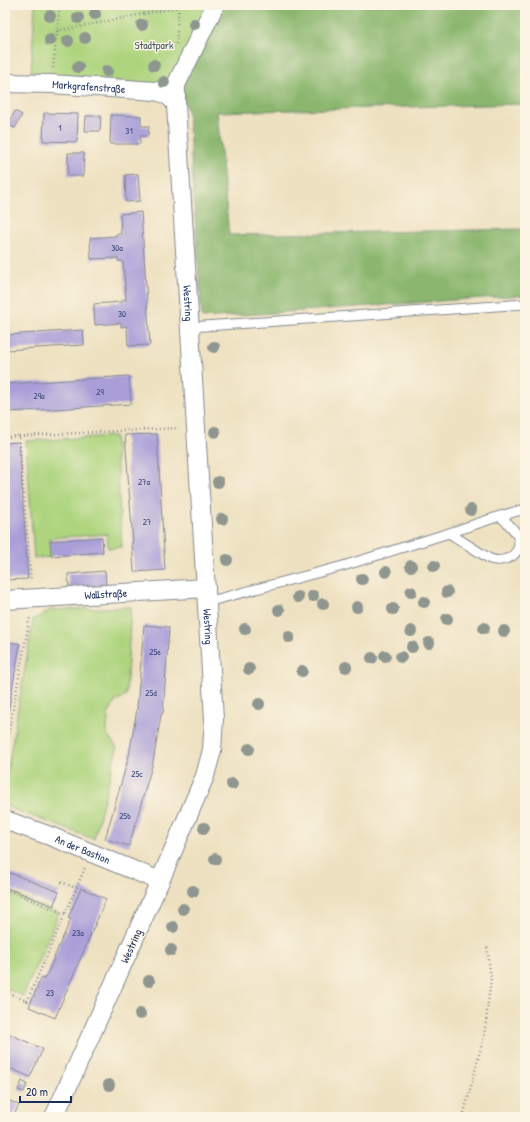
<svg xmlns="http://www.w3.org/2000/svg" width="530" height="1122" viewBox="0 0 530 1122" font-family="'Patrick Hand',sans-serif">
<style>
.green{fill:#aed47e;stroke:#64826e}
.forest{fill:#8ab66d;stroke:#527266}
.building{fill:#a99ed8}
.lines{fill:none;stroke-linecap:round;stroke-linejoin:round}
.lane-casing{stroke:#848890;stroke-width:11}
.street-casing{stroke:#848890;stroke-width:20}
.path{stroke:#848890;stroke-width:2.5;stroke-dasharray:1 3;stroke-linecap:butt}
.lane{stroke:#fff;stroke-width:9}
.street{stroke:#fff;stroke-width:18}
.tree{fill:#8e968f}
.labels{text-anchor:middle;stroke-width:3;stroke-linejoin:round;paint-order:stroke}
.number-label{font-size:9px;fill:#3e4b7c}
.park-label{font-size:11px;fill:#405866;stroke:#fcf5e5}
.street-label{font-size:11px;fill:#1b2f5e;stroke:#fcf5e5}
</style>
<rect width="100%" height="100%" fill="#fcf5e5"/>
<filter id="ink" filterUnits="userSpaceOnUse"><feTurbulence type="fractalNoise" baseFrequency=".025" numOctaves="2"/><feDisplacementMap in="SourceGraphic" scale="8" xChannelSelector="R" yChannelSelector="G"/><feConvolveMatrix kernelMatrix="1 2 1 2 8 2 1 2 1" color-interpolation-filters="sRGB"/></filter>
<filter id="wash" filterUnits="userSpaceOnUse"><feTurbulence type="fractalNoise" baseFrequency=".012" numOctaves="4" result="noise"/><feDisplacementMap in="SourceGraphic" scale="16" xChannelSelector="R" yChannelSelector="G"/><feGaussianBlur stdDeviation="0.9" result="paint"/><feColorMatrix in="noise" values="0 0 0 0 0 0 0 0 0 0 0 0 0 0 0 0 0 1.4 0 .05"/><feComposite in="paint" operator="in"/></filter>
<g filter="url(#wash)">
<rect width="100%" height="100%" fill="#eee1c1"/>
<!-- green -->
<path class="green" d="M35,5H220L180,87L31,73Z
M115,436L122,547L108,548L107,534L50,538L51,557L34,558L26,441Z
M131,607L126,695L114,703L108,715L107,734L117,748L94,839L5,806V785L33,620L50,610Z
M5,890L59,913L23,996L5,988Z"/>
<!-- forest -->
<path class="forest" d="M221,5H525V104L217,112L229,235L525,229V295L202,318L188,113L180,87Z"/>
<g id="blocks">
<!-- building -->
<path class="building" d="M15,111L22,115L15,128L8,125Z
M44,113L78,114L77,142L43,141Z
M111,115L141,116V126H149L148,136H140V144H110Z
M86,116H101L100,131H85Z
M68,153H84L83,176H68Z
M138,174L140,201L126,202L125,175Z
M141,212L150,345L128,346L127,326L121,327V323L95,325L94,304L121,302V300H126L123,261H118V258L91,259L90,238L116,236V234H121L120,214Z
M83,330L84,345L6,350L5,335Z
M129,376L131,404L9,412L7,384Z
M157,434L165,570L134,572L132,543H133L125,435Z
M19,442L28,579L5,580V443Z
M102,537L103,552L51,556L50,541Z
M105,571L106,586L69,589L68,574Z
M144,625L169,627L163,713L161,715L153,762L129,846L105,839L129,756L137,709Z
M5,641L20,644L6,724H5Z
M5,871L59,892L53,906L5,887Z
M81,888L106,899L55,1018L29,1007L41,978L45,979L59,946L71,919L68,918Z
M5,1032L43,1049L30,1077L5,1066Z
M22,1081L27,1084L24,1092L18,1090Z
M5,1099L19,1105L13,1117L5,1114Z"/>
</g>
</g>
<g filter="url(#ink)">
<use href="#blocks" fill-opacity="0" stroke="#848890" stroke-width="1"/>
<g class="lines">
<!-- lane casing -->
<g class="lane-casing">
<path id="lane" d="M190,327L525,304
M500,516L525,509
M207,602L343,566L449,533L490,559C506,564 525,553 517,535C513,527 506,522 500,516L449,533"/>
</g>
<!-- street casing -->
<g class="street-casing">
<g id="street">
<path id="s1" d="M5,83L51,84L155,91C165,93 171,96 176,105L214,719L212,750L205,776L160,881L54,1117"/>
<path d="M176,105V85L215,5"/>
<path id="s2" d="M5,600L206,588"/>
<path id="s3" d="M5,820L50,836L160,881"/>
</g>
</g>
<!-- path -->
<path class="path" d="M57,31L179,7
M176,44L179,5
M53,68L60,5
M19,436L179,428
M5,437L19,436L31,581
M5,753L30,616
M61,882L76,888
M5,889L65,914
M5,991L27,1001L85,868
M463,1117L484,1036L491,979L487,945"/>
<!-- lane -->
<use href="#lane" class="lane"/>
<!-- street -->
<use href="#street" class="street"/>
</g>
<!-- trees -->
<g class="tree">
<circle cx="95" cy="14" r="6"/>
<circle cx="50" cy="16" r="6"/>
<circle cx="78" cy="18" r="6"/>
<circle cx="194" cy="24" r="6"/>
<circle cx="142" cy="25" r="6"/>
<circle cx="85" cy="38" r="6"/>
<circle cx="50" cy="40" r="6"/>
<circle cx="68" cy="41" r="6"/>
<circle cx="154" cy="65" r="6"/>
<circle cx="78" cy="67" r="6"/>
<circle cx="107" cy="71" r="6"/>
<circle cx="164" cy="82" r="6"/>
<circle cx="214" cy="347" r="6"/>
<circle cx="215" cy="432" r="6"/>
<circle cx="218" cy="482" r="6"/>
<circle cx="471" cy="510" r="6"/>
<circle cx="222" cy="519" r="6"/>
<circle cx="227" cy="560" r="6"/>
<circle cx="411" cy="566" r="6"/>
<circle cx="434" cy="566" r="6"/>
<circle cx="386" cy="572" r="6"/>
<circle cx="362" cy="579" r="6"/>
<circle cx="411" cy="592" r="6"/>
<circle cx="447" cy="592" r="6"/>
<circle cx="313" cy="596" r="6"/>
<circle cx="298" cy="597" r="6"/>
<circle cx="424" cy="602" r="6"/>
<circle cx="323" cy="604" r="6"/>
<circle cx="357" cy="607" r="6"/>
<circle cx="393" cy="609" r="6"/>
<circle cx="279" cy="610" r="6"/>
<circle cx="447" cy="619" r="6"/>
<circle cx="484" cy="628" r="6"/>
<circle cx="245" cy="629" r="6"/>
<circle cx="411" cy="631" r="6"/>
<circle cx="504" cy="631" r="6"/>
<circle cx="289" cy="637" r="6"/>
<circle cx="429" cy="643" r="6"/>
<circle cx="412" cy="647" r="6"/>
<circle cx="385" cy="656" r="6"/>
<circle cx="401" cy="657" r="6"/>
<circle cx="372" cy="658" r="6"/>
<circle cx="346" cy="667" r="6"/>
<circle cx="249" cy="669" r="6"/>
<circle cx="302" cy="671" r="6"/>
<circle cx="259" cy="704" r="6"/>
<circle cx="249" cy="749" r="6"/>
<circle cx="232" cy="784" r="6"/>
<circle cx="204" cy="828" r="6"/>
<circle cx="215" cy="859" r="6"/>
<circle cx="193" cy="891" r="6"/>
<circle cx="183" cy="909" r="6"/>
<circle cx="173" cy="927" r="6"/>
<circle cx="171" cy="950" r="6"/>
<circle cx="149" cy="981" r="6"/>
<circle cx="140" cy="1014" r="6"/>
<circle cx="109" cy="1085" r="6"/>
</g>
</g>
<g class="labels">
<!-- number labels -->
<g class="number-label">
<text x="60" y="131">1</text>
<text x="129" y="134">31</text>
<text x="117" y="251">30a</text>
<text x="122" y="317">30</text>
<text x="100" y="395">29</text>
<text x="39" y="399">29a</text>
<text x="144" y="485">27a</text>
<text x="147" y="525">27</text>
<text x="155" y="655">25e</text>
<text x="151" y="696">25d</text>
<text x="137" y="777">25c</text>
<text x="125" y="819">25b</text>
<text x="78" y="936">23a</text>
<text x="50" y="996">23</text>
</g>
<!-- park labels -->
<g class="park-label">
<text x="154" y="49">Stadtpark</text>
</g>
<!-- street labels -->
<g class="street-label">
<text dy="4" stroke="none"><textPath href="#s1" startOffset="84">Markgrafenstraße</textPath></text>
<text dy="4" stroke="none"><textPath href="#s1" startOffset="375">Westring</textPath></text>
<text dy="4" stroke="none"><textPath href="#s2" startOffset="101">Wallstraße</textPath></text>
<text dy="4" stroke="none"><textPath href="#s1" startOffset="699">Westring</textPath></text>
<text dy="4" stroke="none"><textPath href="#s3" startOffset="83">An der Bastion</textPath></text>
<text transform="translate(131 946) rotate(-66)" y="4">Westring</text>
</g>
</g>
<!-- margin -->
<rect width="530" height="1122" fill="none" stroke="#fcf5e5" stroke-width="20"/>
<!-- scale -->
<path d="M20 1096v6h51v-6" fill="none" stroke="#1b2f5e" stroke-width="2"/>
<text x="26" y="1096" font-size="12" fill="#1b2f5e" stroke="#fcf5e5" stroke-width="3" paint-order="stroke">20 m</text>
</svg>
